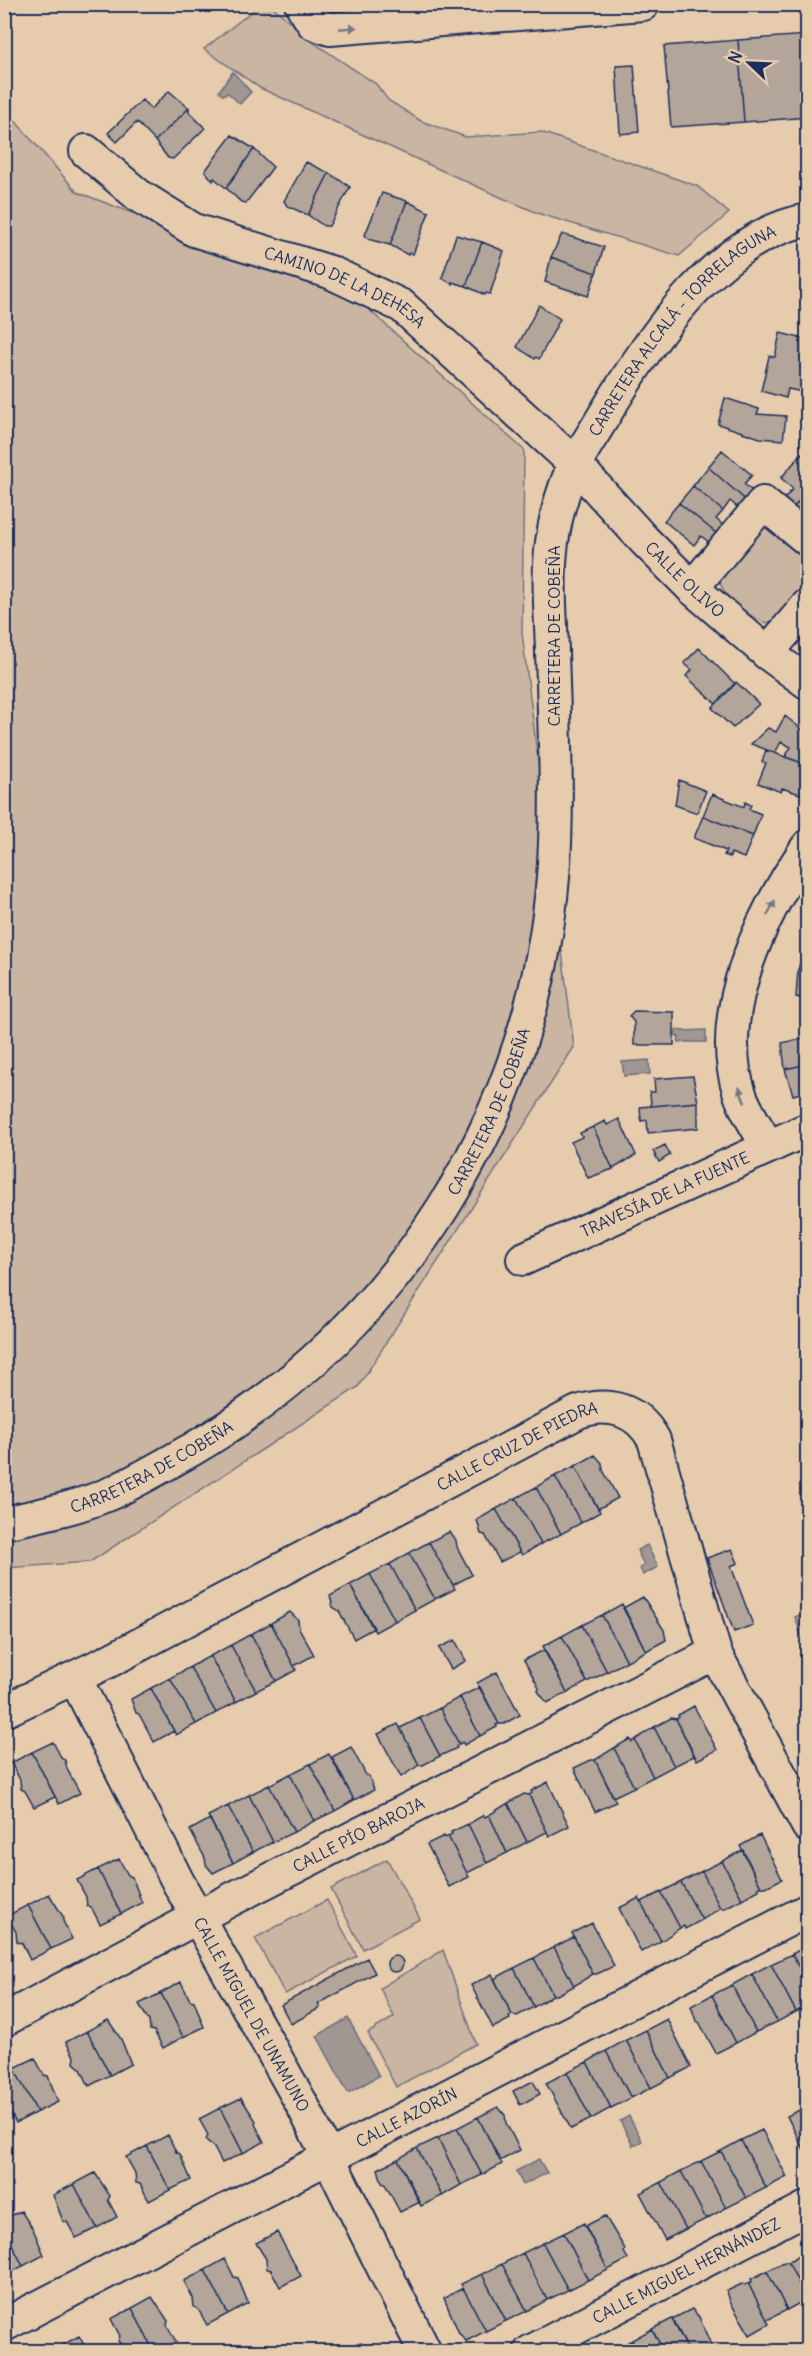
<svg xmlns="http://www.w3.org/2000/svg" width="812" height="2356" viewBox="0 0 812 2356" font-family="Delius,sans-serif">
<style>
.green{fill:#c9b5a1;stroke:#727280;stroke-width:1.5}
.water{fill:#a09692;stroke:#6b6d7d;stroke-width:1.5}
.building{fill:#b3a599;stroke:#1b2f5e;stroke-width:1.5}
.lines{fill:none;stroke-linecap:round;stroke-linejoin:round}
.minor-casing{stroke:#1b2f5e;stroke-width:36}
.minor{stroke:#e6ccad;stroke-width:32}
.oneway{fill:#767682}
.labels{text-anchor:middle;stroke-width:6;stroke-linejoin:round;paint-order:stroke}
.street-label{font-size:16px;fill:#1b2f5e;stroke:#e6ccad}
</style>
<rect width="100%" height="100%" fill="#e6ccad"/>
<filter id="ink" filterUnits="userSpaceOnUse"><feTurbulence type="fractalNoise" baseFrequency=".0167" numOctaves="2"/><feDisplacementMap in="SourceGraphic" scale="12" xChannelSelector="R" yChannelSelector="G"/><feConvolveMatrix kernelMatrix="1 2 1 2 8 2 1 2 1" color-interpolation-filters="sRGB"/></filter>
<g filter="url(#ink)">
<!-- green -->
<path class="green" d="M260,5H271L314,43L376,84L388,100L421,121L466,137L541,132L697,186L729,213L679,256L540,214L498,196L260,88L204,49Z
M4,108L77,192L356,298L524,450L522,633L574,1047L358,1387L90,1562L5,1568Z
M772,526L807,555V585L778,619L766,623C750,617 719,596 720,578L762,527Z
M387,1859L420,1919L363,1949L331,1889Z
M327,1900L357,1956L285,1994L255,1938Z
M443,1950L476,2044L396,2087L368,2033L394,2017L380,1988Z"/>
<!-- water -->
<path class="water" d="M233,72L251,92L240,104L228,93L223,95L219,91Z
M677,1029L682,1031L706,1030V1042H678L679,1037L674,1034Z
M649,1060L650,1074L624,1076L622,1062Z
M647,1545L658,1567L643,1575L640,1568L644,1565L637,1550Z
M807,1612L808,1650H806L795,1617Z
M348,2018L379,2076L348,2093L317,2036Z
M629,2116L642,2141L633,2146L620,2121Z
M539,2159L547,2173L523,2185L516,2171Z"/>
<!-- building -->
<path class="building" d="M331,4H488L332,16Z
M808,35V117L744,122L738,40Z
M738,40L744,122L671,127L664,46Z
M634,65L639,132L620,134L616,66Z
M169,91L189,108L155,141L137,122L117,142L108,133L142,100L151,109Z
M189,108V112L205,128L173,159L168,158L155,141Z
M232,135L254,149L226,188L214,178L213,181L205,171Z
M254,149L273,167L246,203L241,202L226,188Z
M306,162L329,173L308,215L287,206L284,201Z
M329,173L350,187L329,226H324L308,215Z
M382,193L407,201L390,245L368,239L365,235Z
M407,201L429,212L413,254L409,253L408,255L390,245Z
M562,234L604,247L596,273L551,257Z
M456,235L482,242L466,286L452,282V284L442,278Z
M482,242L504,251L490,294L486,293L485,295L466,286Z
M551,257L596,273L588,296L545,282Z
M539,305L560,319L539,359L536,357L535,359L517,347Z
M780,333L808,340V393L788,389L786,398L761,391L769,356L775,357Z
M725,398L759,409L757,414L786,416L783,440L760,438L718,424Z
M722,450L752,475L744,484L756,494L749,503L708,467Z
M802,453L808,458V491L793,508L783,500L793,489L781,478Z
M708,467L749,503L742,511L730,501L723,511L693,486Z
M693,486L723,511L716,519L728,529L721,537L679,503Z
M808,491V511L803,517L793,508Z
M679,503L721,537L714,546L701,536L694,545L664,521Z
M699,648L735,684L716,704L686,676L692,670L684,663Z
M736,682L759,704L733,728L712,708Z
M785,716L808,734V765L785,757L791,747L781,742L775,753L751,744L768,728L776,732Z
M766,750L808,765V775L800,794L782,788L781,792L758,783L766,763L762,762Z
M679,780L706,791L697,813L675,805Z
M712,794L744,807L745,802L751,805L749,809L761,814L753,836L703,816Z
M703,816L753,836L744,858L731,853L730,857L724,855L726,851L694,838Z
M805,945H808V972L798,970Z
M798,970L808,972V999L796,997Z
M634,1011L674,1012V1045H634V1022L629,1016Z
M808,1037V1064L785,1069L782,1043Z
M808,1064V1091L793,1095L785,1069Z
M693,1076L698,1102L651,1106L650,1092H655L654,1079Z
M698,1102V1128L648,1133L647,1120L641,1121L640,1107Z
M619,1119L636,1155L613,1169L593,1127L605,1121L607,1125Z
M593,1127L613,1169L588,1178L571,1142L582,1137L580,1133Z
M665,1145L670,1155L659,1162L653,1151Z
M595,1455L602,1463L603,1470L618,1498L598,1509L575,1466Z
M575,1466L600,1512L581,1523L555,1476Z
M555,1476L581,1523L561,1534L536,1487Z
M536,1487L561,1534L541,1544L516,1498Z
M516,1498L541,1544L522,1555L496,1509Z
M496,1509L520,1552L500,1562L485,1535L481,1534L477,1520Z
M449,1532L456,1540L457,1547L472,1575L453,1585L429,1542Z
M429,1542L455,1589L435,1599L409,1553Z
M732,1549L738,1563L731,1566L753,1625L734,1632L707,1558Z
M409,1553L435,1599L415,1610L390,1564Z
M390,1564L415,1610L395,1621L370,1574Z
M370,1574L395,1621L375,1632L350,1585Z
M350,1585L374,1628L354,1639L339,1611L333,1607L330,1596Z
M643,1597L664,1630L666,1640L646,1651L623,1608Z
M622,1604L646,1651L627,1661L602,1615Z
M290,1612L298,1620L299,1628L314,1655L294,1666L271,1623Z
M602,1615L627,1661L607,1672L582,1625Z
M271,1623L296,1670L276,1681L251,1634Z
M582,1625L607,1672L587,1682L562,1636Z
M251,1634L276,1681L256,1691L231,1645Z
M562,1636L587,1682L567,1693L543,1646Z
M455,1640L466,1661L451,1669L439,1648Z
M231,1645L256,1691L236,1702L210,1656Z
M544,1650L567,1693L547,1703L538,1691L539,1688L524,1660Z
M210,1656L236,1702L216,1713L190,1667Z
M190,1667L216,1713L196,1724L170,1678Z
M497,1672L520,1715L504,1724H499L477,1683Z
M170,1678L196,1724L176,1735L151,1688Z
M480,1687L499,1724L496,1725L497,1727L480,1736L460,1697Z
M151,1688L174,1731L154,1742L139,1714L136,1713L131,1699Z
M460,1697L480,1736L464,1745L463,1742L459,1744L440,1708Z
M694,1706L717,1750L697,1760L676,1719L679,1717L678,1715Z
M440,1708L459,1744L456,1746L457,1748L440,1756L420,1718Z
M420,1718L440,1756L423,1765H419L400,1728Z
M671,1718L676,1719L694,1756L674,1766L654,1727Z
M398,1724L419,1765L401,1777L378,1734Z
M654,1727L674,1766L653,1777L635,1740Z
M630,1739L632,1742L635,1740L653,1777L634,1787L614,1748Z
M53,1742L62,1759L65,1760L67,1769L80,1793L59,1804L32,1752Z
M351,1747L366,1775L369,1776L374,1790L354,1800L332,1757Z
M614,1748L634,1787L613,1797L595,1760Z
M32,1752L55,1797L34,1807L25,1791L21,1789L20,1780L11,1763Z
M329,1754L354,1800L335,1811L310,1764Z
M591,1760H595L616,1802L595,1812L574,1768Z
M310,1764L335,1811L314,1821L290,1774Z
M290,1774L314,1821L294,1832L269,1785Z
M548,1782L569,1826L549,1836L529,1795L532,1793L531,1791Z
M269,1785L294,1832L273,1842L249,1795Z
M524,1794L529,1795L547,1832L527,1842L508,1803Z
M249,1795L273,1842L253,1852L228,1806Z
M508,1803L527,1842L507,1853L489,1815Z
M228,1806L253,1852L233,1863L208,1816Z
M484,1815L485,1817L489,1815L507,1853L487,1863L468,1824Z
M210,1819L233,1863L213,1873L206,1865L205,1858L190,1830Z
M468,1824L487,1863L467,1873L448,1836L452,1834L451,1832Z
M760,1835L782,1879L766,1887H761L740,1846Z
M444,1836L445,1838L448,1836L469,1877L449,1887L427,1844Z
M743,1850L761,1887L758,1888L759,1890L742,1899L722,1861Z
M119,1859L128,1875L132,1877L142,1903L121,1914L98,1869Z
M722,1861L742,1899L725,1908H720L702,1871Z
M98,1869L121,1914L100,1924L91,1907L87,1906L86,1897L77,1880Z
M702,1871L720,1908L702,1920L681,1882Z
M681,1882L702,1920L685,1929L684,1926L680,1928L661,1892Z
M661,1892L680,1928L661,1941L641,1902Z
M49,1894L64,1918L63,1921L72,1939L51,1949L28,1905Z
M639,1898L661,1941L641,1952L619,1908Z
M28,1905L51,1949L30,1960L22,1943L17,1942L16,1932L7,1916Z
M592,1923L614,1966L597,1974H593L572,1933Z
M574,1937L593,1974L574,1986L554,1947Z
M808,1945V1985L792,1954Z
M554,1947L574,1986L557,1995H553L534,1958Z
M792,1954L808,1985V2006L796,2012L771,1964Z
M387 1964a8 8 0 1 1 16 0a8 8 0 1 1-16 0Z
M367,1958L375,1973L318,2004L320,2008L291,2024L281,2005Z
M534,1958L553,1995L534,2007L514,1968Z
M771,1964L796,2012L777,2022L752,1974Z
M514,1968L534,2007L517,2016L512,2015L494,1979Z
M492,1974L512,2015L509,2017L510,2019L493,2028L471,1985Z
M752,1974L777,2022L756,2032L732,1985Z
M181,1982L190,2000L194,2001L204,2027L183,2037L161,1993Z
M732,1985L756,2032L736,2043L712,1995Z
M161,1993L183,2037L163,2048L154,2031L150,2030L149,2021L139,2004Z
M712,1995L736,2043L716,2053L699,2022L696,2021L691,2006Z
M667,2019L691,2067L670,2078L646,2030Z
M108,2020L121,2039L131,2064L110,2075L87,2031Z
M646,2030L670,2078L651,2088L626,2040Z
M87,2031L110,2075L89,2086L81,2069L74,2063L75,2058L66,2042Z
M626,2040L651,2088L631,2098L606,2051Z
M606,2051L631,2098L611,2108L587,2062Z
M35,2058L44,2075L48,2076L58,2102L37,2112L14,2068Z
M587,2062L611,2108L591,2119L567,2072Z
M14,2068L37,2112L16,2123L8,2107L4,2106V2073Z
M567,2072L591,2119L571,2129L546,2083Z
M533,2081L540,2094L520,2105L513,2091Z
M241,2098L256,2121L255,2124L264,2142L243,2153L220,2108Z
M808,2106V2156H807L787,2116Z
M498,2107L505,2115L506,2123L520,2150L500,2161L478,2117Z
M220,2108L243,2153L222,2163L213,2146L206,2140L208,2135L199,2119Z
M478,2117L502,2164L482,2175L457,2128Z
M457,2128L482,2175L461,2185L438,2138Z
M762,2130L787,2177L766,2188L741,2140Z
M168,2135L176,2152L180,2154L191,2180L170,2190L147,2146Z
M438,2138L461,2185L442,2196L417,2148Z
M741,2140L766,2188L746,2198L721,2151Z
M147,2146L170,2190L149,2201L140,2184L136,2183L135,2173L126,2157Z
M417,2148L442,2196L421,2206L398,2159Z
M721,2151L746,2198L726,2208L701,2161Z
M398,2159L420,2202L400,2212L385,2184L382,2183L378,2169Z
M701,2161L726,2208L706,2219L681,2171Z
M681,2171L706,2219L686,2229L661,2182Z
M95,2173L110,2196L108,2200L117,2217L97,2228L74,2184Z
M661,2182L686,2229L665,2240L640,2193Z
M74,2184L97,2228L76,2238L67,2222L63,2221L53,2195Z
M21,2211L33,2229L44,2255L23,2266L4,2229V2219Z
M605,2216L625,2249L624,2252L628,2259L608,2270L585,2226Z
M584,2223L608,2270L588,2280L564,2233Z
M4,2229L23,2266L4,2276Z
M277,2232L301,2276L280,2287L271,2270L267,2269L266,2259L256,2243Z
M564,2233L588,2280L568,2290L543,2243Z
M543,2243L568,2290L547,2300L523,2253Z
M807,2250H808L807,2299L788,2262Z
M523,2253L547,2300L527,2311L502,2264Z
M225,2259L234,2277L238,2278L248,2303L228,2314L205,2270Z
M784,2262H788L807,2299L787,2310L767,2271Z
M502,2264L527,2311L506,2321L482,2274Z
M205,2270L228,2314L207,2325L198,2309L194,2307L193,2298L184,2281Z
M767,2271L787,2310L767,2320L748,2283L752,2282L751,2279Z
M482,2274L506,2321L486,2331L461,2284Z
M744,2283L745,2285L748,2283L769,2324L750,2335L730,2302L727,2291Z
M463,2288L486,2331L466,2341L459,2333L444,2298Z
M152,2297L168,2321L167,2325L176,2342L157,2352H154L132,2308Z
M132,2308L154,2352H128L118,2341L120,2336L111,2319Z
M692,2309L699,2317L714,2352H689L672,2319Z
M672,2319L675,2323L689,2352H664L652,2329Z
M652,2329L664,2352H638L632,2340Z
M79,2336L88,2352H61L59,2347Z
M632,2340L638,2352H613L612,2351Z
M361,2343L366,2352H346Z"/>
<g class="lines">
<!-- minor casing -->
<g class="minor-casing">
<g id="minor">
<path d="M301,4L313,23L330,29L643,4"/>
<path id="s1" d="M86,151L138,195L194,230L330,272L402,306L575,464L644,540L692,588L767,653L808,683"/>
<path d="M692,588L763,503L808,540"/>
<path d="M767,653L808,605"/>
<path d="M768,1147C759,1130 746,1112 740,1094C712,1013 763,912 808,846"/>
<path id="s2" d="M523,1259L808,1129"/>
<path id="s3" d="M4,1523C40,1515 76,1508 109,1494C137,1481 164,1465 191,1450C399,1327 533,1119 553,877C559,802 554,726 552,651C551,615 547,578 552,542C555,520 561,497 569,477C577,457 591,438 602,419C646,345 716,236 808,220"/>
<path id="s4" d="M75,1678L178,1882L304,2108L425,2352"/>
<path id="s5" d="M4,1711L107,1662L578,1412C609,1401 638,1410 654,1440L715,1653L808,1826"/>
<path id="s6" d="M4,2020L232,1899L715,1653"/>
<path id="s7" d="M4,2325L808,1910"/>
<path id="s8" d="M530,2352L808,2207"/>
</g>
</g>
<!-- minor -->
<use href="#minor" class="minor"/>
</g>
<!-- one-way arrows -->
<defs><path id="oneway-solid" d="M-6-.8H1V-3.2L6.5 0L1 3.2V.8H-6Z" transform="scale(1.5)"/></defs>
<g class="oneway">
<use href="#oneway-solid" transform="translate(348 28) rotate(-5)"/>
<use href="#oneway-solid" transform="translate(771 908) rotate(-63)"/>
<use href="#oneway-solid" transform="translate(742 1095) rotate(-110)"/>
</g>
</g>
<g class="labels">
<!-- street labels -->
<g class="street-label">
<text dy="6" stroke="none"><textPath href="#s1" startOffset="296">CAMINO DE LA DEHESA</textPath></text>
<text dy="6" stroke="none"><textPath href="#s3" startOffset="1497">CARRETERA ALCALÁ - TORRELAGUNA</textPath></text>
<text dy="6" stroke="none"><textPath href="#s1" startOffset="750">CALLE OLIVO</textPath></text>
<text transform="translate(554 636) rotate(-90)" y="6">CARRETERA DE COBEÑA</text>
<text dy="6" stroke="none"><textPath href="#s3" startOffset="662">CARRETERA DE COBEÑA</textPath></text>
<text dy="6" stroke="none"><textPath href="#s2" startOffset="156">TRAVESÍA DE LA FUENTE</textPath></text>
<text dy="6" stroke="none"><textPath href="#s5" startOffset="578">CALLE CRUZ DE PIEDRA</textPath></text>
<text dy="6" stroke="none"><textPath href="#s3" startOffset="159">CARRETERA DE COBEÑA</textPath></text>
<text dy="6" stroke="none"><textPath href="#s6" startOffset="400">CALLE PÍO BAROJA</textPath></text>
<text dy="6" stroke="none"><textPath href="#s4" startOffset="380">CALLE MIGUEL DE UNAMUNO</textPath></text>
<text dy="6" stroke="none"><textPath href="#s7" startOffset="453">CALLE AZORÍN</textPath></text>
<text dy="6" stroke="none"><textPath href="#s8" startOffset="176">CALLE MIGUEL HERNÁNDEZ</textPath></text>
</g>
</g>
<!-- margin -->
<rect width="812" height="2356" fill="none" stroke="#e6ccad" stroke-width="24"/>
<rect x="12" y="12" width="788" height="2332" fill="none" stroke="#1b2f5e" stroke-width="2" filter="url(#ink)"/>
<!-- north arrow -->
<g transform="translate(749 63) rotate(293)" stroke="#e6ccad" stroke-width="4.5" paint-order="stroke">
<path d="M0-4.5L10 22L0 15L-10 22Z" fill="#1b2f5e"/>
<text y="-9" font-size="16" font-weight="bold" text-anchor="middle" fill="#1b2f5e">N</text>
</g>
</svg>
